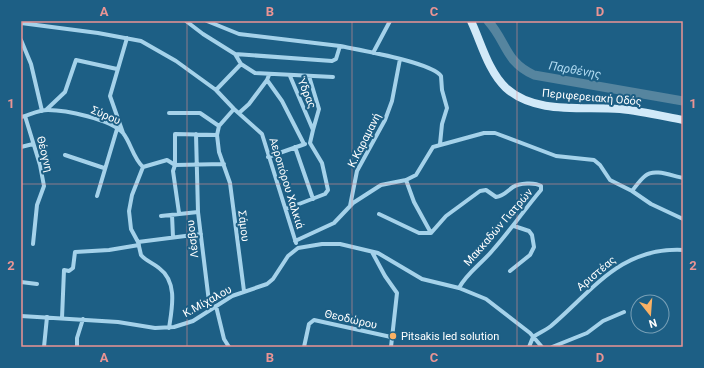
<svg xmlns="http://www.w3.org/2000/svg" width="704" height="368" viewBox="0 0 704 368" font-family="Roboto,sans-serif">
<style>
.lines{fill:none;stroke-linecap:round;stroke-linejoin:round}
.river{stroke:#56859f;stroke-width:9}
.street{stroke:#a5d2ea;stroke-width:4}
.secondary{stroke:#d1e9f8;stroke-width:8}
.grid{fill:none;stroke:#ea9494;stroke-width:1;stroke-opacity:0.55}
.poi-dot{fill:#fab164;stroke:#1d5f85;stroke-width:1.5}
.labels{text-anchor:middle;stroke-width:4;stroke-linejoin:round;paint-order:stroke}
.street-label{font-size:11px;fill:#fff;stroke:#1d5f85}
.poi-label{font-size:11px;fill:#fff;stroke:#1d5f85;text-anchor:start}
.water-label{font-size:12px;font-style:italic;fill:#b1dbf2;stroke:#1d5f85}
.neatline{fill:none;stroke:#ea9494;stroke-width:1.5}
.grid-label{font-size:13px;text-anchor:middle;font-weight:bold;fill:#ea9494}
</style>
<rect width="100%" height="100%" fill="#1d5f85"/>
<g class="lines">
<!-- river -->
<path class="river" d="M488,21C507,42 505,62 534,75L683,101"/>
<!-- street -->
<path class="street" d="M186,21L203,34L235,54L332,61L336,59L340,46C359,50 432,62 441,76L442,90L447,108L442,124L440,144
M207,21L239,34L340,46
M21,23L98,33L141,41L176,61L216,90L234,109L262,134L296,243
M21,40L31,64L42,111
M373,53L390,21
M235,54L241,64L255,73L333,77
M269,75L267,80L282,101L304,144
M309,76L319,109L313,130
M216,90L241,64
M234,109L219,126L217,135L219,152L230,183L244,291
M46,110L65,92L76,60L117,69
M169,113H200L219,126
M239,113L249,104L267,80
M25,116L40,165L44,186L37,205L33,244
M21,117C29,115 39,110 48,110C65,110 111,119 123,133C131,143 133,158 143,167L132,195L129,211L131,229L138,242L141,255C146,261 153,263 159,268C178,282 172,308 169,328
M123,133L110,96L127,38
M196,134L198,212L210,310
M21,147L33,144
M295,147L313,199
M65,155L104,168
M268,157L305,144
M175,165L224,164
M143,167L167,160L175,165
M632,191L651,204L683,219
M97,196L117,129
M350,206L357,171L385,120L392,101L400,59
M286,209L325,194L328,190L322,163L310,143L313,130L290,76
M179,213L173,171L175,165V134L217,135
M379,214L419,233H431L414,202L406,180
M172,215L173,237
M161,216L198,212
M431,233L446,216L480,191L486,190L496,197C504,196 507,191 513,187C519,183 535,182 541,186V190C524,210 510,231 492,251C482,263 466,274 459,288
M295,241L334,223L353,203L381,185L406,180L416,175L433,147L484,133H495L556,156L594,160L600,165L610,180L632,191C636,186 640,180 645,176C654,168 672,176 683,178
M138,242L201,234
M372,252L385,276L397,293L391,347
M510,271L530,255L534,247L532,235L529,231L514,226
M21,282L37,284
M216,306L224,339L229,347
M21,316L118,322L155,328L174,327L193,321L232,296L267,284L273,279L288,256L298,248L322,244H340L378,253L422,279L459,288L486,299L530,333L542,347
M62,318L64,270L69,271L73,268L75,252L109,250L139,245
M533,337C539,333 546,330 551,326C594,289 621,247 683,250
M44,347L47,317
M77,347V338L83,319
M304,347L309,324L314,320L391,337
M529,347L533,337
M552,347L587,333L603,321L624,312"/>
<!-- secondary -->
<path class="secondary" d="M471,21C481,42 488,71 506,88C536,115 583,106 620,109C641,111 662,116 683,120"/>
</g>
<!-- grid -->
<path class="grid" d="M187,21V347M352,21V347M517,21V347M21,184H683"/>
<!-- markers -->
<circle class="poi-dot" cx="393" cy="336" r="4"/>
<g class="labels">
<!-- street labels -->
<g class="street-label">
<text transform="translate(307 93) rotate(67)" y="4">Ύδρας</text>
<text transform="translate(592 97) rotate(5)" y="4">Περιφερειακή Οδός</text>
<text transform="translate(106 115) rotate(23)" y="4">Σύρου</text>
<text transform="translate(364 140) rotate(-63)" y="4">Κ.Καραμανή</text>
<text transform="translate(45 154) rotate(76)" y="4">Θέογνη</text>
<text transform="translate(287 183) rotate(73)" y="4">Αεροπόρου Χαλκιά</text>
<text transform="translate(244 226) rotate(83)" y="4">Σάμου</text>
<text transform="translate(498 227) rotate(-49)" y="4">Μακκαδών Γιατρών</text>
<text transform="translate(192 239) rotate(-97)" y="4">Λέσβου</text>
<text transform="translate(596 273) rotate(-40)" y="4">Αριστέας</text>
<text transform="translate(207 301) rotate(-29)" y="4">Κ.Μίχαλου</text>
<text transform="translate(351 319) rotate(13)" y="4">Θεοδώρου</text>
</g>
<!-- poi labels -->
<g class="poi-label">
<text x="401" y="340">Pitsakis led solution</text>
</g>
<!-- water labels -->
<g class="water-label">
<text transform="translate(575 70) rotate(10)" y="4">Παρθένης</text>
</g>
</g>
<!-- border -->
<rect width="704" height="368" fill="none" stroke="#1d5f85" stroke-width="44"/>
<!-- north arrow -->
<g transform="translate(650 314) rotate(163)"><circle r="19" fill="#1d5f85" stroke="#779fb6"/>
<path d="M0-3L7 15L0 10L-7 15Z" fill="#fab164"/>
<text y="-6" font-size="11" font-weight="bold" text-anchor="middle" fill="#ffffff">N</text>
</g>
<rect x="22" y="22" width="660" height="324" class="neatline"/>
<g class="grid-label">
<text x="104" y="16">A</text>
<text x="270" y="16">B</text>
<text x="434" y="16">C</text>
<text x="600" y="16">D</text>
<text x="11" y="108">1</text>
<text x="693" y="108">1</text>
<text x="11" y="270">2</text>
<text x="693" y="270">2</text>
<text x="104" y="362">A</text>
<text x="270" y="362">B</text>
<text x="434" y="362">C</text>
<text x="600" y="362">D</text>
</g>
</svg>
